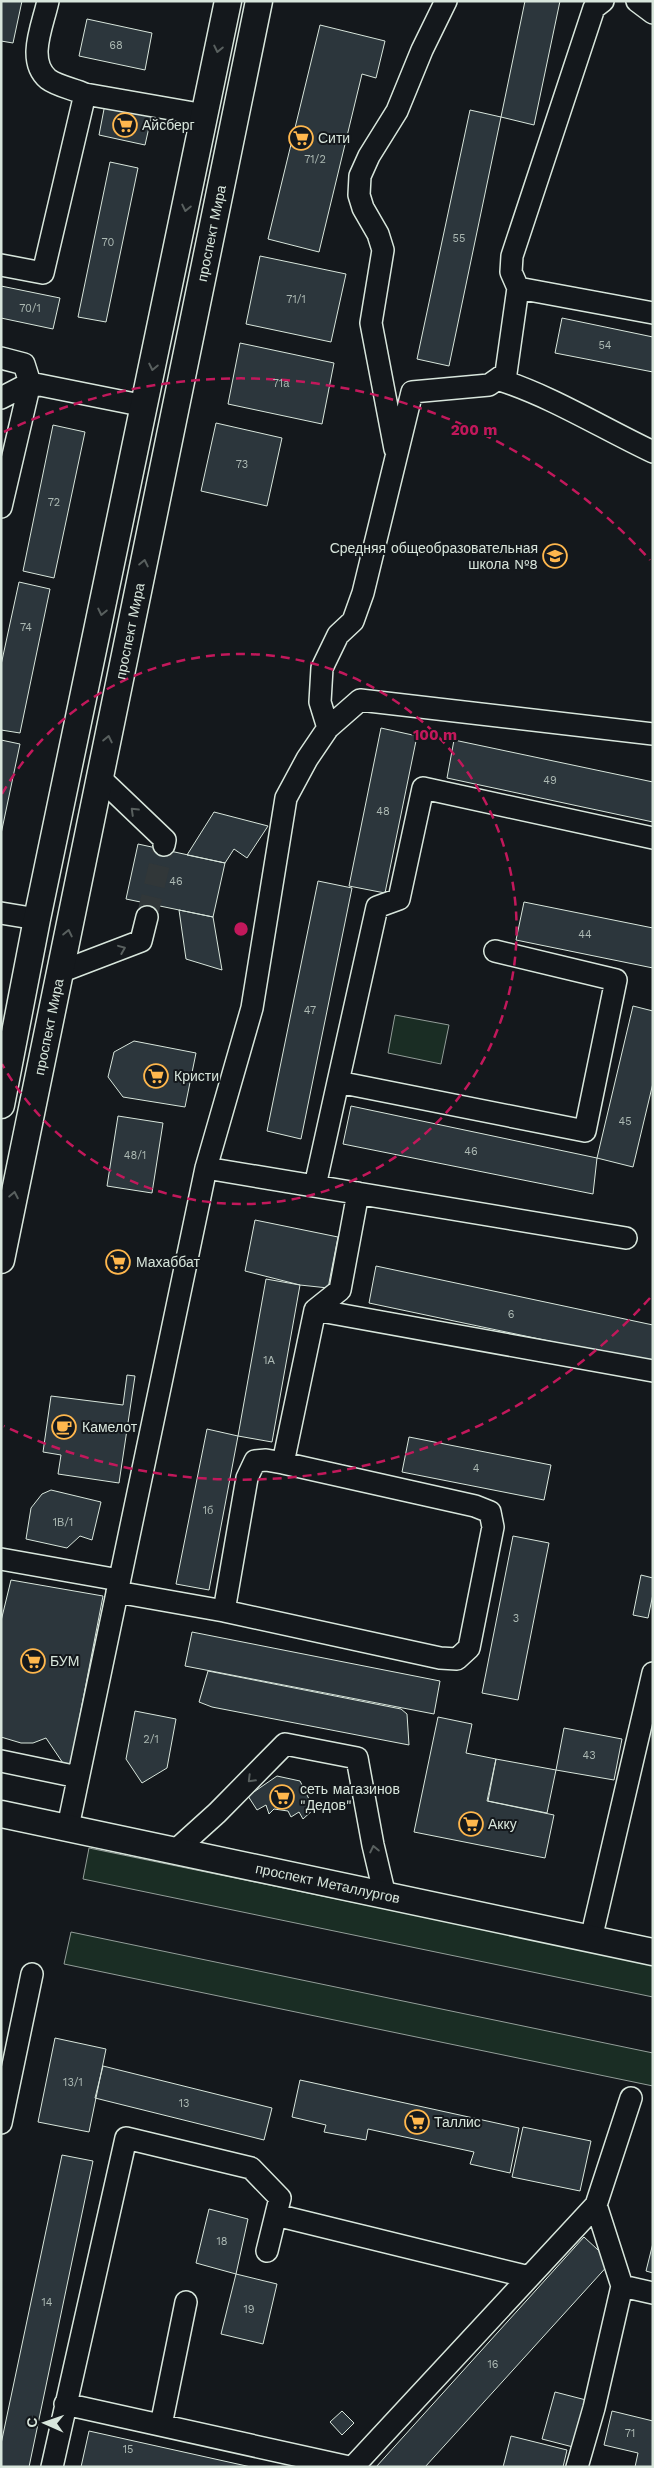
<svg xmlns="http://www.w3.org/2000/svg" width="654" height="2468" viewBox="0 0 654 2468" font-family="'Work Sans',sans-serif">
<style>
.green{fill:#1a2d24;stroke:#939e99}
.building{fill:#2c363c;stroke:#d8e6dc}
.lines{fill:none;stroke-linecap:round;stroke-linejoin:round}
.minor-tunnel{stroke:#313739;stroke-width:21;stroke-dasharray:21 11;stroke-linecap:butt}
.minor-casing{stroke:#d8e6dc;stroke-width:24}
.major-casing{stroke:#d8e6dc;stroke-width:29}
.minor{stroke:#14181c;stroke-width:21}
.major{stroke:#14181c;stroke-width:26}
.oneway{stroke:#59605f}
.ring{fill:none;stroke:#c2185b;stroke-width:2.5;stroke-dasharray:9 6}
.labels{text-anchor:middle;stroke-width:4;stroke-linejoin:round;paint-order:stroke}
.number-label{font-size:11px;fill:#adbab4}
.poi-label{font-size:14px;fill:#d8e6dc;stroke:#14181c;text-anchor:start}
.street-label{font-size:14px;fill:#d8e6dc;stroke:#14181c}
.centre{fill:#c2185b;stroke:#14181c;stroke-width:2.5}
.ring-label{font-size:15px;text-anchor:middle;font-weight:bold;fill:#c2185b;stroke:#14181c;stroke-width:4;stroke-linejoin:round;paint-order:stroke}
</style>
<rect width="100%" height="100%" fill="#14181c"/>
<!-- green -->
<path class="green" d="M395,1015L449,1025L441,1064L388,1053Z
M89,1848L653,1964V1997L83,1879Z
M71,1932L653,2053V2086L64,1964Z"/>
<!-- building -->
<path class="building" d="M1,1H22L13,43L1,41Z
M525,1H560L534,125L501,117Z
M87,19L152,33L145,70L79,56Z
M320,25L385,41L376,78L362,74L319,252L268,239Z
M105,104L152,114L145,145L99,135Z
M470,110L501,117L449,366L417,359Z
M110,162L138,168L106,322L78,317Z
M260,256L346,274L331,342L246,324Z
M1,286L60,298L53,329L1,318Z
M562,318L653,337V372L555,353Z
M240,343L334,363L322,424L228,404Z
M216,423L282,438L267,506L201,491Z
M53,425L85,432L54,578L23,571Z
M19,582L50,589L20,733L1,730V665Z
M381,728L417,736L385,893L349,886Z
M1,740L20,744L1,834Z
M454,740L653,782V822L447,778Z
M214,812L268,826L247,858L234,849L225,863L187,855Z
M138,844L225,863L213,917L126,899Z
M318,881L352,888L301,1139L267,1131Z
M524,902L653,928V968L516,940Z
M179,910L213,917L222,970L186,959Z
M633,1006L653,1011V1083L633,1167L597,1158Z
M134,1041L196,1053L185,1107L123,1097L108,1077L114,1052Z
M351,1106L597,1158L593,1194L343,1144Z
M118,1116L163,1123L152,1193L107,1186Z
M255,1220L338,1237L328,1288L300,1285L245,1271Z
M376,1266L653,1325V1363L369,1303Z
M266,1279L300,1285L272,1442L238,1436Z
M127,1375L135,1376L119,1483L58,1474L61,1455L43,1452L51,1396L123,1405Z
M207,1429L238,1436L209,1590L176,1584Z
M409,1437L551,1465L544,1500L402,1472Z
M51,1490L101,1502L92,1540L80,1536L67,1548L26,1539L31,1508L42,1494Z
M513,1536L549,1543L518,1700L482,1693Z
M641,1575L653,1578V1594L648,1618L633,1615Z
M11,1580L103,1596L69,1772L46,1738L33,1743H21L1,1737V1621Z
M192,1632L440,1681L434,1714L185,1666Z
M208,1671L401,1709L407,1714L409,1745L212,1707L199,1702Z
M135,1711L176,1719L167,1768L142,1783L126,1759Z
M438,1717L472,1724L466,1753L496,1759L487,1801L554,1815L545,1858L414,1832Z
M564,1728L622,1739L614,1780L556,1770Z
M496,1759L556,1770L547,1813L488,1801Z
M277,1776L300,1781L314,1809L303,1819L299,1812L291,1817L288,1811L274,1809L269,1814L266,1805L257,1810L248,1796Z
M55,2038L106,2049L89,2132L38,2122Z
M103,2066L272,2108L264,2140L95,2098Z
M300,2080L519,2128L510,2173L470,2164L474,2152L368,2129L366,2140L324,2132L326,2125L292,2117Z
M523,2127L591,2141L580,2191L512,2177Z
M62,2155L93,2161L29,2467H1V2444Z
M209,2209L248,2219L236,2274L196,2263Z
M584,2237L611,2262L425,2467H376Z
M653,2243V2273L646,2271Z
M236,2274L277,2284L263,2344L221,2334Z
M555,2392L590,2401L577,2448L542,2439Z
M342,2411L354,2423L342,2435L330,2422Z
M612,2411L653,2421V2467H635L638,2453L604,2445Z
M89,2431L251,2467H81Z
M511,2436L567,2450L563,2467H503Z"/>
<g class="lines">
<!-- minor-tunnel -->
<path class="minor-tunnel" d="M147,917L164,845"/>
<!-- minor casing -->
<g class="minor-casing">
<path id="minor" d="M48,1C43,25 26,60 48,79C57,86 74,89 85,94
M603,1L594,8L512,256L511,272L518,288L653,313
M637,1L653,13
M1,265L43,273L85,94L205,115
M1,358L24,364L30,383L1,398
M500,380C553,397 602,428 653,452
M395,449L371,323L383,250L378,234L363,208L359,195L360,176L369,156L397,111L422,50L446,1
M1,507L30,383L145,406
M328,728L320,702L322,668L338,635L353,621L363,593L412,392L489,385L506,373L518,288
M100,778L165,840L164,845
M1,913L37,919
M60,972L141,941L147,917
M338,1082L377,907L399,899L423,788L653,838
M206,1168L626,1238
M315,1186L338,1082L585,1131L616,980L495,951
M315,1310L653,1371
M1,1559L119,1580
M117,1592L224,1611L440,1658L457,1659L469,1648L493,1527L490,1512L475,1506L283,1463L315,1310L340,1290L358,1193
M224,1611L247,1478L255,1461L266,1460L283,1463
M1,1761L78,1777
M68,1827L206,1168L252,1008L286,798L307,759L328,728L360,700L653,734
M176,1850L217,1813L285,1744L357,1758L373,1845L385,1896
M591,1939L653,1673
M1,2123L32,1974
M596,2205L622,2286L653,2293
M276,2215L529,2277
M65,2404L349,2467
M161,2425L186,2302
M52,2467L126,2138L251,2168L280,2198L267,2251
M353,2467L596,2205L631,2098
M577,2467L594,2408L622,2286"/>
</g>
<!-- major casing -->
<g class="major-casing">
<g id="major">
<path d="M1,1105L37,919L228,1"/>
<path id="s1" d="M1,1260L259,1"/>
<path id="s2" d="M1,1814L653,1952"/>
</g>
</g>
<!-- minor -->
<use href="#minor" class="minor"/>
<!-- major -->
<use href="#major" class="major"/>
</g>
<!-- one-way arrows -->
<defs><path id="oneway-chevron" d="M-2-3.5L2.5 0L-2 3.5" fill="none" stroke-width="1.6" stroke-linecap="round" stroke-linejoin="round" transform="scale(1.25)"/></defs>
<g class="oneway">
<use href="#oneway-chevron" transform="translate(218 49) rotate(102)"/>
<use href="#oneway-chevron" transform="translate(186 208) rotate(102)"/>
<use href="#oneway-chevron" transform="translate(153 367) rotate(102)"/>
<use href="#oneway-chevron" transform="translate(144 563) rotate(-78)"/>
<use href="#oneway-chevron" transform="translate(102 612) rotate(102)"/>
<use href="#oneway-chevron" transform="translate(108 739) rotate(-78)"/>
<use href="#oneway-chevron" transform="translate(134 811) rotate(-136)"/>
<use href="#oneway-chevron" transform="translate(68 933) rotate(-78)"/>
<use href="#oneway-chevron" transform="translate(122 949) rotate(-22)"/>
<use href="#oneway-chevron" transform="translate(14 1195) rotate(-79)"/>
<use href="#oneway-chevron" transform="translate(251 1779) rotate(135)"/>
<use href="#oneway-chevron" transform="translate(374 1849) rotate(-102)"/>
</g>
<!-- distance rings -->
<g class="ring">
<path d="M2 794A275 275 0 1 1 2 1064"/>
<path d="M650 1298A551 551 0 0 1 4 1426M4 432A551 551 0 0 1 650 560"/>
</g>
<!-- icons -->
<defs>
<g id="supermarket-ring" transform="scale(1.25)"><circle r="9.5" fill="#14181c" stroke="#ffb74d" stroke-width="1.5"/><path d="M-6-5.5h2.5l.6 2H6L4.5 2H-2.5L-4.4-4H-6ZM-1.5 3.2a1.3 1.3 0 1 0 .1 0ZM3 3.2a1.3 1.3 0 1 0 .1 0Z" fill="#ffb74d"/></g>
<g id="school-ring" transform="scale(1.25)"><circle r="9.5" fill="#14181c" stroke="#ffb74d" stroke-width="1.5"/><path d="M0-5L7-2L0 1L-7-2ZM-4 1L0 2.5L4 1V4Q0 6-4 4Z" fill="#ffb74d"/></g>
<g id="cafe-ring" transform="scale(1.25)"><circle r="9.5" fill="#14181c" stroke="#ffb74d" stroke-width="1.5"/><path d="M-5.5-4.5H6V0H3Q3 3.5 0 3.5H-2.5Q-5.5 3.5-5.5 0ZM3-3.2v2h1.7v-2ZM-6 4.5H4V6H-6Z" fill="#ffb74d"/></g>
</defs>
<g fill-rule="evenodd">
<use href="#supermarket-ring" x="125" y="125"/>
<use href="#supermarket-ring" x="301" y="138"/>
<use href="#school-ring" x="555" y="556"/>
<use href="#supermarket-ring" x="156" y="1076"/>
<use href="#supermarket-ring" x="118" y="1262"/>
<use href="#cafe-ring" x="64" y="1427"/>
<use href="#supermarket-ring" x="33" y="1661"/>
<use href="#supermarket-ring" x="282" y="1797"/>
<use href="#supermarket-ring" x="471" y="1824"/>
<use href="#supermarket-ring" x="417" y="2122"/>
</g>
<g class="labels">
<!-- number labels -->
<g class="number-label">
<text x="116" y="49">68</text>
<text x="315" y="163">71/2</text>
<text x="459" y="242">55</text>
<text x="108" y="246">70</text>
<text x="296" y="303">71/1</text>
<text x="30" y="312">70/1</text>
<text x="605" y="349">54</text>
<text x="281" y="387">71а</text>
<text x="242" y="468">73</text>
<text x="54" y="506">72</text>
<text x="26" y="631">74</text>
<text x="550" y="784">49</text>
<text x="383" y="815">48</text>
<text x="176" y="885">46</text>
<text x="585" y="938">44</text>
<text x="310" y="1014">47</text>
<text x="625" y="1125">45</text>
<text x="471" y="1155">46</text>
<text x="135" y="1159">48/1</text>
<text x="511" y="1318">6</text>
<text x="269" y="1364">1А</text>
<text x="476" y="1472">4</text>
<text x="208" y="1514">1б</text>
<text x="63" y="1526">1В/1</text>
<text x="516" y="1622">3</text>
<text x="151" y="1743">2/1</text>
<text x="589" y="1759">43</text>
<text x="73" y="2086">13/1</text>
<text x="184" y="2107">13</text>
<text x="222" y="2245">18</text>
<text x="47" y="2306">14</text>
<text x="249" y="2313">19</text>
<text x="493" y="2368">16</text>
<text x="630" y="2437">71</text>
<text x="128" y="2453">15</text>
</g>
<!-- poi labels -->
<g class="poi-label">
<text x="142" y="130">Айсберг</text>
<text x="318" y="143">Сити</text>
<text x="538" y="553" text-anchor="end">Средняя общеобразовательная<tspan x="538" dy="16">школа №8</tspan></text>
<text x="174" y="1081">Кристи</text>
<text x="136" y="1267">Махаббат</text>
<text x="82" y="1432">Камелот</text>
<text x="50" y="1666">БУМ</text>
<text x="300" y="1794">сеть магазинов<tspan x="300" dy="16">"Дедов"</tspan></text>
<text x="488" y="1829">Акку</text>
<text x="434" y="2127">Таллис</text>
</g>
<!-- street labels -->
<g class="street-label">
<text dy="5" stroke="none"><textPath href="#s1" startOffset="1048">проспект Мира</textPath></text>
<text dy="5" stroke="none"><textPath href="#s1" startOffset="642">проспект Мира</textPath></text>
<text dy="5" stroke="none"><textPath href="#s1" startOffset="238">проспект Мира</textPath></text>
<text dy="5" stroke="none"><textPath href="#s2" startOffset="334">проспект Металлургов</textPath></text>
</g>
</g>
<circle cx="241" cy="929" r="8" class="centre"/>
<g class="ring-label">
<text x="474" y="435">200 m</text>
<text x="435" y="740">100 m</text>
</g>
<!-- border -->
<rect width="654" height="2468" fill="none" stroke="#d8e6dc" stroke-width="5"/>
<!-- north arrow -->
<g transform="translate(45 2423) rotate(272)" stroke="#14181c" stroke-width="4" paint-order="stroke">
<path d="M0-4L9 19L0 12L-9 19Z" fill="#d8e6dc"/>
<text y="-8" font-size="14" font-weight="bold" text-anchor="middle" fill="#d8e6dc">С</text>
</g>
</svg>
